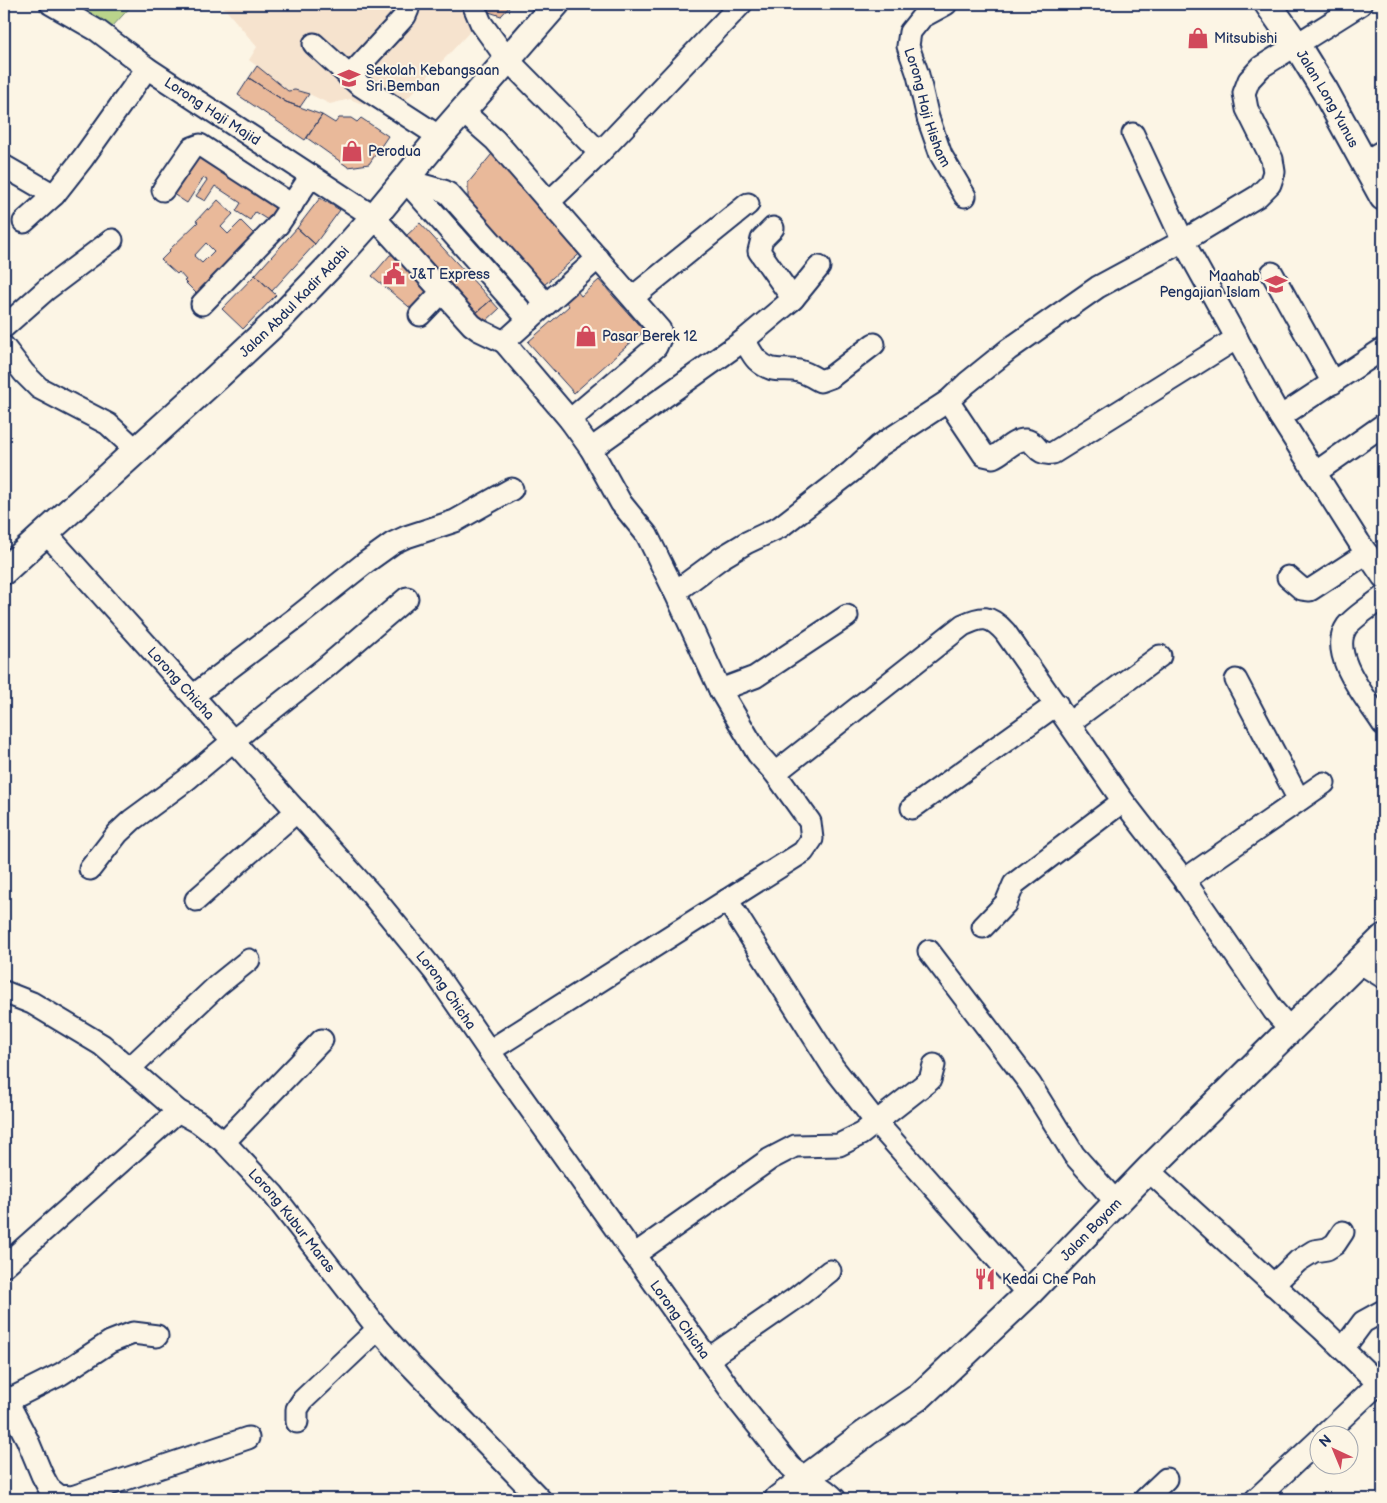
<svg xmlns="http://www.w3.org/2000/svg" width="1387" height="1503" viewBox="0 0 1387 1503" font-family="'Balsamiq Sans',sans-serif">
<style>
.built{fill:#f6e3ce}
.green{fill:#bad48b;stroke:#6a8274}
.building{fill:#e9b99a;stroke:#1b2f5e;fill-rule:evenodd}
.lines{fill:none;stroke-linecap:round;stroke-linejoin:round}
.minor-casing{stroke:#1b2f5e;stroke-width:25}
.major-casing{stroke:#1b2f5e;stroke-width:30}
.minor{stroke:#fcf5e5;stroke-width:21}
.major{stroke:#fcf5e5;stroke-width:26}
.labels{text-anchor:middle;stroke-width:4;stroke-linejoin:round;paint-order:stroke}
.poi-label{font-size:14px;fill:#1b2f5e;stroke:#fcf5e5;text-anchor:start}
.street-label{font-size:14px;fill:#1b2f5e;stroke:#fcf5e5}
</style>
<rect width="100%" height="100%" fill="#fcf5e5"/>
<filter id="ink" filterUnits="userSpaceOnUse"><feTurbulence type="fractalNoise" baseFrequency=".02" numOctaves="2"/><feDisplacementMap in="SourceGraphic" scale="10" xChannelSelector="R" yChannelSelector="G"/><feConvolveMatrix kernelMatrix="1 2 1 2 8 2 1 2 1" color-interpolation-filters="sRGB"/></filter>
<g filter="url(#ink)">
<!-- built -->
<path class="built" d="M221,4H468L476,25L405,101L395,117L350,99L330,104L309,94L295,90L288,91L249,60L257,47Z"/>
<!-- green -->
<path class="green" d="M73,4H133L112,27Z"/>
<!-- building -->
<path class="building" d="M486,4H512L501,16L489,12Z
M257,66L288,91L295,90L309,94L300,107L286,102L249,78Z
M249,78L286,102L322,115L305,140L238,95Z
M322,115L335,123L339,118H351L357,122L361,118L388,136L369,164L348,167L307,138Z
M496,149L584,250L544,285L468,198V183Z
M197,150L282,205L271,222L255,212L250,220L236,211L241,203L215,186L205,201L196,196L207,180L203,178L187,203L170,192Z
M320,198L340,210L315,244L297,228Z
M218,200L233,214L221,227L228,234L241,221L255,235L198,295L184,281L186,280L179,272L177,274L161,260L170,251L169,250L198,222L196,221L208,208L209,210ZM206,243L214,251L202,263L194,256Z
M420,223L491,300L476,313L406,236Z
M297,228L315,244L272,291L255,275Z
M402,254L433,288L414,311L372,276L390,255Z
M255,275L276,295L243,329L222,309Z
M599,280L644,331L574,393L528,342L569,306L565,301L577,291L581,296Z
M491,300L499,309L485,322L476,313Z"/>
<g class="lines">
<!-- minor casing -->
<g class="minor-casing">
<g id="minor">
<path id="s1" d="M51,4L98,31L147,68L374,217L472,325L479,330L504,342"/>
<path d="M473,4L481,23L507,59L600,153"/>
<path id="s2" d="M946,4L922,17L910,32L908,46L918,75L928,118L941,155L965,196"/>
<path d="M314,44L358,84L440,137"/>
<path d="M349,77L405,16L408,9L406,4"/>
<path d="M462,111L495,140L660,330L661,336L656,347L570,420"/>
<path d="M1133,134L1183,241L1280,417L1359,542L1383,577"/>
<path d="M1364,162L1383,151"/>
<path d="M4,166L54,195"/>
<path d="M405,180L444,191L449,194L546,304"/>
<path d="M405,180L529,320"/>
<path d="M163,190L192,148L200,145L292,205"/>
<path d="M549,202L591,162L741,4"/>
<path d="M24,222L54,195L83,158L147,68"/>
<path d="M1272,273L1333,383"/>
<path d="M633,297L748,204"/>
<path d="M793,299L819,267"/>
<path d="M202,304L278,225L311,176"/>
<path d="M420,315L442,292"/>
<path d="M4,327L47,289L112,240"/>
<path d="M744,340C748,346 752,355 757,360C773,375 783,367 799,371C807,373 813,377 820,381L831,377L874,344"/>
<path d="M4,347L24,373L39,388L108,424L136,450"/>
<path d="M948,401L984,455L993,457C1003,453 1014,439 1025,440C1038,441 1035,456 1053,453L1237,338"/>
<path d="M1280,417L1383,349"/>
<path d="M591,449L744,340L793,299L759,251L762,239L773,228"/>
<path d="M1315,473L1383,425"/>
<path id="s3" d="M46,533L372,895L434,971L489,1051L739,1402L790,1466C803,1479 823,1485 835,1499"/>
<path d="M1288,577L1302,589L1310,590L1367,553"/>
<path d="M675,592L721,558L746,543L780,527L851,472L879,446L948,401L967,383L1008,350L1098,287L1183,241L1258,196L1270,184L1274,172L1272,159L1247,109L1244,93L1249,80L1261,67L1361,4"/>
<path d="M1383,597C1373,605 1355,616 1347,626C1327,654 1368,700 1383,724"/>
<path d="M1236,680L1299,800"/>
<path d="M720,690L755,677L847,616"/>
<path d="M194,695L297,617L365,563L393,543L406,537L455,521L512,489"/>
<path d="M1069,723L1160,656"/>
<path d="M775,773L963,625C982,616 990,615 1005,632L1123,801L1184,880L1274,1011L1290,1029"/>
<path d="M912,808L1057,704"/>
<path d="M90,869L118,833L132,820L185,781L234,740L325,668L407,598"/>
<path d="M1184,880L1324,783"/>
<path d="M196,900L297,811"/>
<path d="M727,900L833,1067L876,1122L1028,1294"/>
<path d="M983,927L1006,903L1014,884L1123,801"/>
<path d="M929,951L1030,1084L1074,1155L1116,1202"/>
<path d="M1359,962L1383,977"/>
<path id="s4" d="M4,992L32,1003L102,1045L178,1111L198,1122L224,1142L273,1194L378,1329L411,1366L540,1499"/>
<path d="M489,1051L803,852L812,839L810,822L775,773L758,754L720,690L675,592L647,535L621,503L591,449L570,420L504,342L598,258"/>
<path d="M130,1068L218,985L249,960"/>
<path d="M224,1142L322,1040"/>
<path d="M1148,1170L1322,1329L1383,1388"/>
<path d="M634,1255L770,1159L795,1146L839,1145L861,1134L930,1080L934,1065"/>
<path d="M4,1266L178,1111"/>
<path d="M1273,1285L1298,1261L1314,1251L1327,1249L1335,1244L1343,1232"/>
<path d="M1343,1349L1363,1322L1383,1311"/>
<path d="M708,1359L796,1298L830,1271"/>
<path d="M4,1395L27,1439L42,1475L49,1488L59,1496L72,1497L248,1438"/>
<path d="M7,1401L61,1374L110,1342L133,1333L157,1336"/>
<path d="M297,1422V1409L303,1400L378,1329"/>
<path d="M1323,1436L1379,1383"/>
<path d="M1145,1499L1166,1479"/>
<path d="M1256,1499L1320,1439"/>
</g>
</g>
<!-- major casing -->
<g class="major-casing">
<g id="major">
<path id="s5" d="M1268,4L1296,44L1325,91L1383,197"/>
<path id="s6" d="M4,571L217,377L278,320L331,265L374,217L440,137L556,4"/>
<path id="s7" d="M778,1499L866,1433L920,1396L1028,1294L1148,1170L1383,938"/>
</g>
</g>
<!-- minor -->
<use href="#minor" class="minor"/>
<!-- major -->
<use href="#major" class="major"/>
</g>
</g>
<!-- icons -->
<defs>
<g id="shop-bare" transform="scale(1.725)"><path d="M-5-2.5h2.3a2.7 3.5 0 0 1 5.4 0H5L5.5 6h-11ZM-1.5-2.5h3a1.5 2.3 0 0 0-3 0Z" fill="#d1495b" stroke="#fcf5e5" stroke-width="2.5" paint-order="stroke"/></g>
<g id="school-bare" transform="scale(1.725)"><path d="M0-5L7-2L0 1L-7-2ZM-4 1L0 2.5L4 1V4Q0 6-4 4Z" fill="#d1495b" stroke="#fcf5e5" stroke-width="2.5" paint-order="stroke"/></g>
<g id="civic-bare" transform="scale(1.725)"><path d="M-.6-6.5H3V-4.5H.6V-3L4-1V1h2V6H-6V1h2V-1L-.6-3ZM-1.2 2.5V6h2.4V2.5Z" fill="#d1495b" stroke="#fcf5e5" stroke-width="2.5" paint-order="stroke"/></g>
<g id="restaurant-bare" transform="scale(1.725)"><path d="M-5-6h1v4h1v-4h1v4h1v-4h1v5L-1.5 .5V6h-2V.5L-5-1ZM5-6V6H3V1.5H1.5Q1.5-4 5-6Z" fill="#d1495b" stroke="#fcf5e5" stroke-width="2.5" paint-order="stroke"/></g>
</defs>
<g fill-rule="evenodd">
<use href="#shop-bare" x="1198" y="38"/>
<use href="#school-bare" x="349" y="78"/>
<use href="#shop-bare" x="352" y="151"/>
<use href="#civic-bare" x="394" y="274"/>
<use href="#school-bare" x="1276" y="284"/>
<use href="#shop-bare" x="586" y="336"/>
<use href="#restaurant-bare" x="985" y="1279"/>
</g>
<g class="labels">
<!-- poi labels -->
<g class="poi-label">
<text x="1214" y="43">Mitsubishi</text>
<text x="366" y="75">Sekolah Kebangsaan<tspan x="366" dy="16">Sri Bemban</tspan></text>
<text x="368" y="156">Perodua</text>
<text x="410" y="279">J&amp;T Express</text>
<text x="1260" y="281" text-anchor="end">Maahab<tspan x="1260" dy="16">Pengajian Islam</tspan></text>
<text x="602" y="341">Pasar Berek 12</text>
<text x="1002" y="1284">Kedai Che Pah</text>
</g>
<!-- street labels -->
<g class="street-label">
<text dy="5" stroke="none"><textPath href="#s5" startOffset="112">Jalan Long Yunus</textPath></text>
<text dy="5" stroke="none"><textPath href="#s2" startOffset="125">Lorong Haji Hisham</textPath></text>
<text dy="5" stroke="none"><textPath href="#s1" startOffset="194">Lorong Haji Majid</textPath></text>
<text dy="5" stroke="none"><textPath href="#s6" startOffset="396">Jalan Abdul Kadir Adabi</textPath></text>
<text dy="5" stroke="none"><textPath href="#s3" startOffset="202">Lorong Chicha</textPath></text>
<text dy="5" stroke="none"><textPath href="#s3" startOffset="608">Lorong Chicha</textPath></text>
<text dy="5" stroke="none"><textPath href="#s4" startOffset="372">Lorong Kubur Maras</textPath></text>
<text dy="5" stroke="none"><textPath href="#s7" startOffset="414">Jalan Bayam</textPath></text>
<text dy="5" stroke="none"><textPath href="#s3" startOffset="1012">Lorong Chicha</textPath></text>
</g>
</g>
<!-- margin -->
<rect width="1387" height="1503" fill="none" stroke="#fcf5e5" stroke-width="20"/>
<rect x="10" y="10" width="1367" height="1483" fill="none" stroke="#1b2f5e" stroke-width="2" filter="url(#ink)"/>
<!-- north arrow -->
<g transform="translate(1334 1450) rotate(316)"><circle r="24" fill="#fcf5e5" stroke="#a2a6af"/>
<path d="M0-4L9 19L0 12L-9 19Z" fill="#d1495b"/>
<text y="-8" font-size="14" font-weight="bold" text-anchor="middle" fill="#1b2f5e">N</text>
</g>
</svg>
